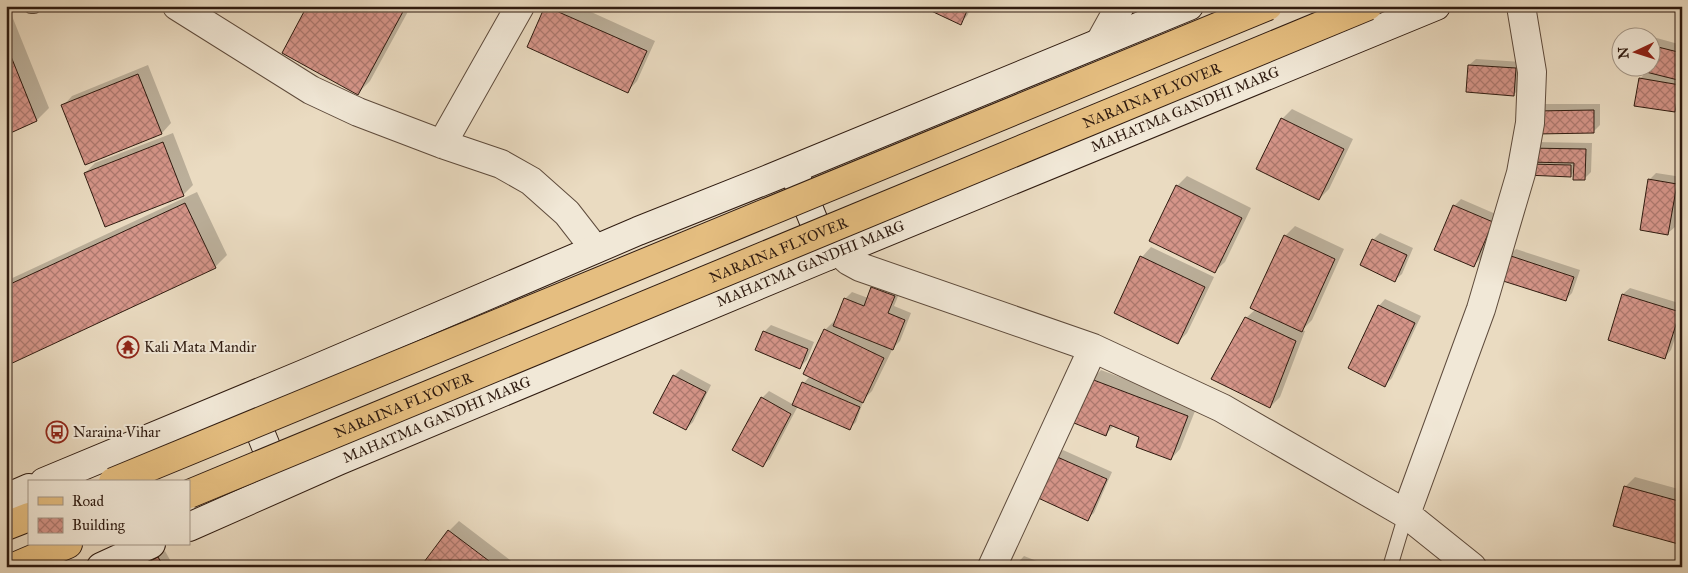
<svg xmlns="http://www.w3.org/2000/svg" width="1688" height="573" viewBox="0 0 1688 573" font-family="'IM FELL Great Primer',serif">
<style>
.shadow{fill:#0003}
.building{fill:url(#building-cross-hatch);stroke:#2f1b10}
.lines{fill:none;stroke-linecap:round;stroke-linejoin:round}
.lane-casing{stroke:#5e4b3c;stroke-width:16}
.street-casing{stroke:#5e4b3c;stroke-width:30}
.secondary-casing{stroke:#2f1b10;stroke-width:30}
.primary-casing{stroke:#2f1b10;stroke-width:30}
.lane{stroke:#f1e8d7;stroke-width:14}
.street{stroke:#f1e8d7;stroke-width:28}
.secondary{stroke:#f1e8d7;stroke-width:28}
.primary{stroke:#e5be80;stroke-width:28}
.primary-bridge-casing{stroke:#2f1b10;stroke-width:30;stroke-linecap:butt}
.primary-bridge{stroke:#e5be80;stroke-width:28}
.labels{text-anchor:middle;stroke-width:4;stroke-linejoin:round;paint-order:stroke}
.street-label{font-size:15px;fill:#2f1b10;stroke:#f1e8d7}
.poi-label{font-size:15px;fill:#2f1b10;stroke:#f1e8d7;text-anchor:start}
</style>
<defs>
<pattern id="building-cross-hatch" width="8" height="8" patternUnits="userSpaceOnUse" patternTransform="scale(1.25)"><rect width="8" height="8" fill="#d59589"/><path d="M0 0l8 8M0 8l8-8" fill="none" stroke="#ad796f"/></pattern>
</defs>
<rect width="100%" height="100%" fill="#eadbc1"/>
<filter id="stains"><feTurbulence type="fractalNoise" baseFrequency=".004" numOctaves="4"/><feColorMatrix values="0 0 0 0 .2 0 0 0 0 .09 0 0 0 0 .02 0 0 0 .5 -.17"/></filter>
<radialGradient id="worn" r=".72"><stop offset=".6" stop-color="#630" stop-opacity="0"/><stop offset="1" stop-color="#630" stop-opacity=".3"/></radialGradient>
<!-- shadow -->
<path class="shadow" d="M308,6H411L370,81L358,93Z
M547,6H578L655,41L637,81L628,91L529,47Z
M930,6H972L967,16L960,23Z
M12,16L49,108L37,120L6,134V19Z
M1653,37L1682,45V99L1681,104L1674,111L1640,79L1647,71L1640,70V68H1650V39Z
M1476,59L1522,62L1521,88L1514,94L1469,65Z
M148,65L171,123L162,133L86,164L63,106L72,96Z
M1543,104H1600V125L1593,132L1537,133Z
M1292,109L1353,139L1329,189L1319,199L1282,119Z
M173,133L193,185L183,195L85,173L95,163Z
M1535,142L1592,143L1591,172L1585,178L1575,171L1570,176L1528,174Z
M1656,173L1682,177L1675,227L1668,233L1649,180Z
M1187,176L1251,208L1225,262L1215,271L1177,186Z
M197,192L227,255L215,267L6,364V281Z
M1461,199L1498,215L1481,258L1474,265L1454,206Z
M1295,226L1344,249L1312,320L1302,330L1305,331L1280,397L1270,407L1246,318L1256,309L1285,236Z
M1380,233L1413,248L1402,274L1395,280L1373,240Z
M1151,247L1214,277L1187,333L1177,343L1142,257Z
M1516,249L1580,270L1572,293L1565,300L1509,255Z
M879,281L901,289L894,306L911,313L900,341L893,348L872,391L864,399L856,422L849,429L798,406L770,459L763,465L762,398L769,391L794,405L804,383L810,376L825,330L835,320L836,321L845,299L852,292L868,298L872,287Z
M1630,288L1682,304V318L1671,350L1665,357L1609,339L1623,294Z
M1385,299L1421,316L1392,378L1385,385L1379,306Z
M771,325L814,342L807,360L800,367L764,332Z
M681,369L711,385L693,422L686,429L674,376Z
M1101,370L1197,406L1180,449L1171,459L1141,436L1114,426L1106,434L1092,379Z
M1063,450L1112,472L1094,513L1087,519L1056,456Z
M1635,477L1682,490V544L1625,487Z
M459,521L519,567H432L449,531Z
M165,551L174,567H140L146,561Z
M1024,556L1052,567H1014Z"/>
<!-- building -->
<path class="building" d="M307,6H406L358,95L282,53Z
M545,6L647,51L628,93L527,47Z
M928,6H969L961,25L927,9Z
M6,44L37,121L6,135Z
M1650,45L1682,53V81L1638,70L1639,68H1650Z
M1468,65L1516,68L1514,96L1466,92Z
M138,74L162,134L85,165L61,105Z
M1639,78L1680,85L1675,112L1634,106Z
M1594,110V133L1536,134L1535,111Z
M1281,118L1344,149L1319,200L1256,169Z
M163,142L184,196L105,227L84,173Z
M1527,148L1586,149L1585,180H1573L1574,163L1526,162Z
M1527,164L1571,165V177L1526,175Z
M1648,179L1677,184L1668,235L1640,230Z
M1176,185L1242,218L1215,273L1149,241Z
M185,203L216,268L6,366V286Z
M1453,205L1493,222L1474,267L1434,250Z
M1284,235L1335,259L1302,332L1250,308Z
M1372,239L1407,255L1395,282L1360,265Z
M1508,255L1574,277L1566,301L1500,280Z
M1140,256L1205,287L1178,344L1114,313Z
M871,287L895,296L888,313L905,320L893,350L833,326L844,298L864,306Z
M1622,294L1680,312L1665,359L1608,340Z
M1378,305L1415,323L1385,387L1348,368Z
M1245,317L1296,341L1270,408L1211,379Z
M824,329L884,358L863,403L803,374Z
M763,331L808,349L800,369L755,350Z
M673,375L706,392L686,430L653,413Z
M1091,379L1188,416L1171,460L1136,447L1139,437L1110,425L1106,436L1074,423Z
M802,382L860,407L850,430L792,405Z
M761,397L791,414L763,467L732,450Z
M1055,456L1107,479L1088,521L1036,497Z
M1624,486L1682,502V545L1613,526Z
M448,530L497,567H430L424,562Z
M158,557L164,567H139Z"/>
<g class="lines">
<!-- lane casing -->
<g class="lane-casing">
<path id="lane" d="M31,6H34
M1390,567L1406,514"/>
</g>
<!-- street casing -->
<g class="street-casing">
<path id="street" d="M177,6L311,90L358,112L442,144L501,164L531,181L567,213L595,249
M1100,42L1120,6
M442,144L520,6
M839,252L849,261L860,267L1093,348L1222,408L1406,514L1472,567
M1406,514L1481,309L1521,173L1530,123L1532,72L1521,6
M992,567L1093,348"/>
</g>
<!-- secondary casing -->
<g class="secondary-casing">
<g id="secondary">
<path d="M795,175L828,256"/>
<path d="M248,402L269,454L287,479"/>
<path d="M44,482L306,373L638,231L771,178L1189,6"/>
<path d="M6,498L29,488"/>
<path id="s1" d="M189,527L338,461L828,256L1436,6"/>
<path d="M101,567L151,544"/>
</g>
</g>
<!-- primary casing -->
<g class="primary-casing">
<path id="primary" d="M6,526L29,517
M14,567L68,544"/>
</g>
<!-- lane -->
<use href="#lane" class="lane"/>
<!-- street -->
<use href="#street" class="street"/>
<!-- secondary -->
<use href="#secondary" class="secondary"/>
<!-- primary -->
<use href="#primary" class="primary"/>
<!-- primary-bridge casing -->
<g class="primary-bridge-casing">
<g id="primary-bridge">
<path d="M113,482L1268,6"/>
<path id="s2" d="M189,494L1368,6"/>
</g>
</g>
<!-- primary-bridge -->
<use href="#primary-bridge" class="primary-bridge"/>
</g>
<!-- icons -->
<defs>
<g id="temple-ring" transform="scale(1.125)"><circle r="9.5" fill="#f1e8d7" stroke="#8f2418" stroke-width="1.5"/><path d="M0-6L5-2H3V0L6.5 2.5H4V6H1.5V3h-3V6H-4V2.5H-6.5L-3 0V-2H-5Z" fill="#8f2418"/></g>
<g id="bus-ring" transform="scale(1.125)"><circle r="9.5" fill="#f1e8d7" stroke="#8f2418" stroke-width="1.5"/><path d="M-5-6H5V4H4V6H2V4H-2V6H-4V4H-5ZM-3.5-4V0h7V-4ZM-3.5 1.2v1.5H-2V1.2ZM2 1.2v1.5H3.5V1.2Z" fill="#8f2418"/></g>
</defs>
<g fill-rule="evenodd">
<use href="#temple-ring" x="128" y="347"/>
<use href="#bus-ring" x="57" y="432"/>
</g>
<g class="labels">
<!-- street labels -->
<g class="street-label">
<text dy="5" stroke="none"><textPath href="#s2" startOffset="1042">NARAINA FLYOVER</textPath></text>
<text dy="5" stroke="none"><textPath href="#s1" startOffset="1080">MAHATMA GANDHI MARG</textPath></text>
<text dy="5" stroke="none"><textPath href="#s2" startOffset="638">NARAINA FLYOVER</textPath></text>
<text dy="5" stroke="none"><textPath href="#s1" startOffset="675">MAHATMA GANDHI MARG</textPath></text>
<text dy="5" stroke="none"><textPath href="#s2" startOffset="232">NARAINA FLYOVER</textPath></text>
<text dy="5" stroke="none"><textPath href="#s1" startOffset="270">MAHATMA GANDHI MARG</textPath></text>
</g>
<!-- poi labels -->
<g class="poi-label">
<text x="144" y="352">Kali Mata Mandir</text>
<text x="73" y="437">Naraina Vihar</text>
</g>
</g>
<!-- margin -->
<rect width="1688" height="573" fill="none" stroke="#eadbc1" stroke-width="25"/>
<rect x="8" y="8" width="1673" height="558" fill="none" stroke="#2f1b10" stroke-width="2.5"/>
<rect x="12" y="12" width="1663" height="548" fill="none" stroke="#2f1b10"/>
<!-- legend -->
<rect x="28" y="480" width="162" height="65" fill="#f1e8d7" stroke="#a39687"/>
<rect x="38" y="497" width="25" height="8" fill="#e5be80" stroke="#a39687"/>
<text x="72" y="506" font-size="15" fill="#2f1b10">Road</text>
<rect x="38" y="518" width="25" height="15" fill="url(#building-cross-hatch)" stroke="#a39687"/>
<text x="72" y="530" font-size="15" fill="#2f1b10">Building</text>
<!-- north arrow -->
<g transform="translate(1636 52) rotate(266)"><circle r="24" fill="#f1e8d7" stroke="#a39687"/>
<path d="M0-4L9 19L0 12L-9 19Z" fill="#8f2418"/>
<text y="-8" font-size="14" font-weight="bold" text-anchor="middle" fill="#2f1b10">N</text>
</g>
<rect width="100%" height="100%" filter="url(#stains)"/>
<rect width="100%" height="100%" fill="url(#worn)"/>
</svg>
